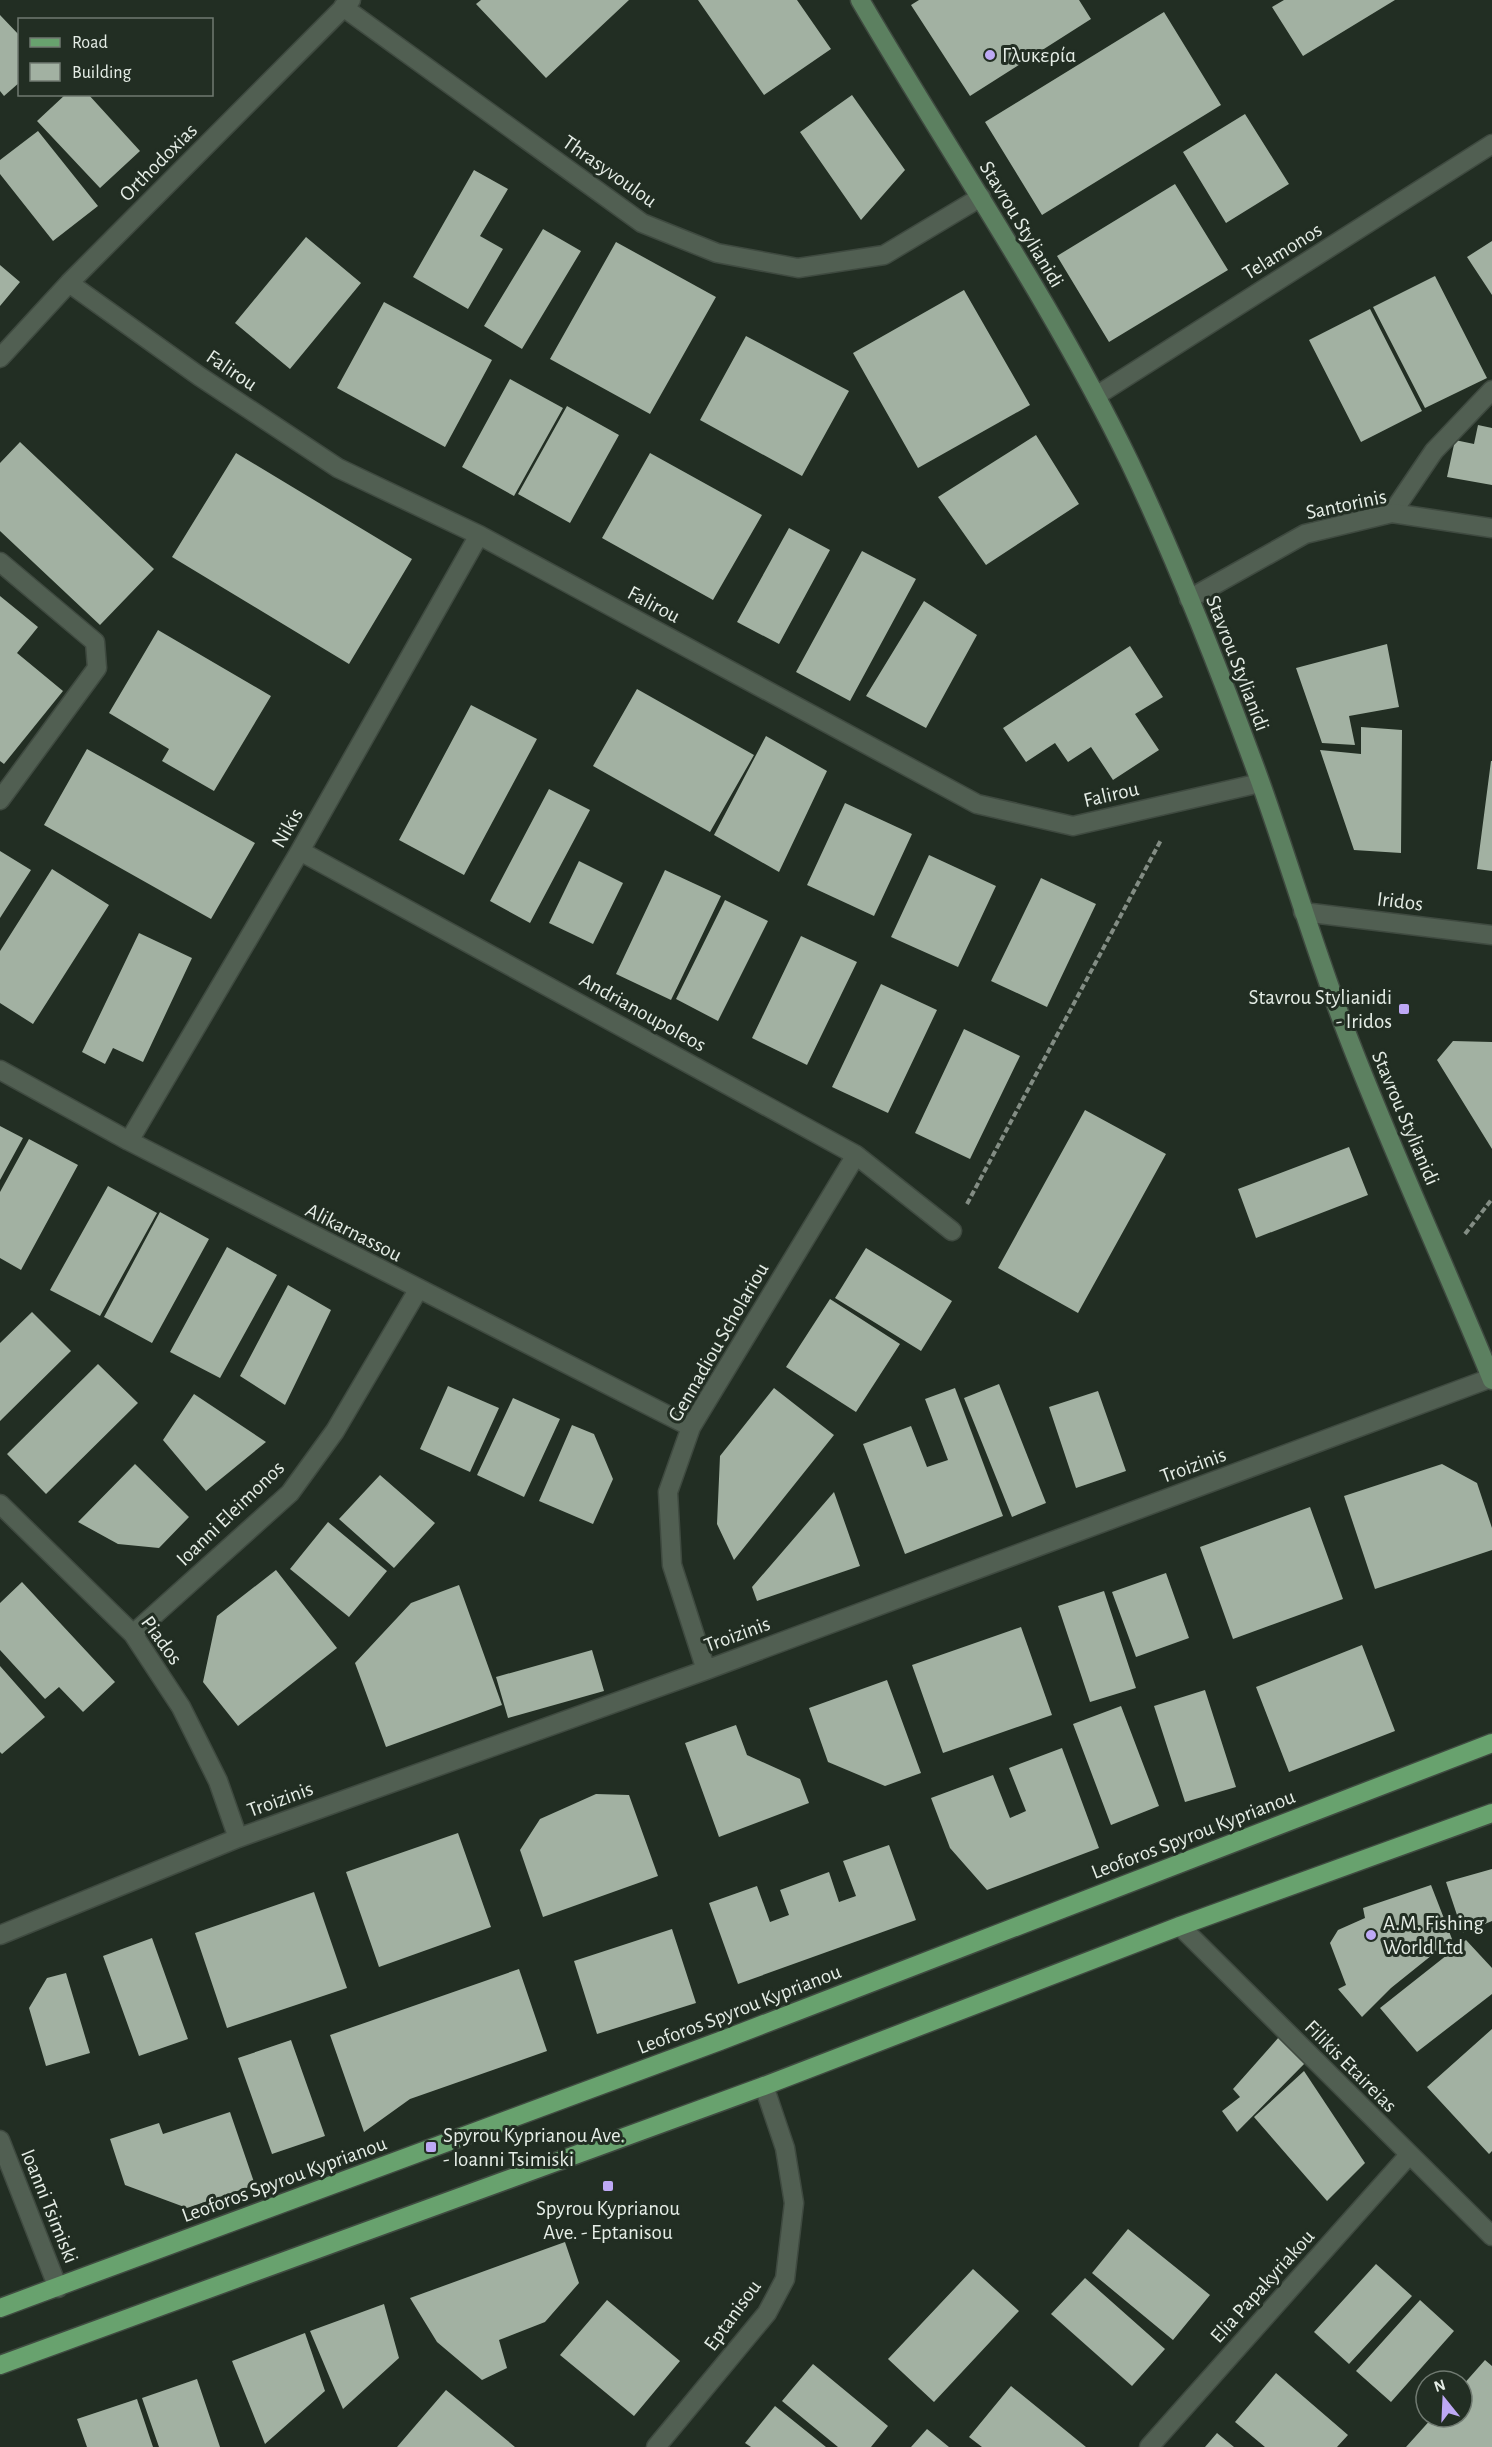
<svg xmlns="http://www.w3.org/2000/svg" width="1492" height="2447" viewBox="0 0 1492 2447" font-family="'Alegreya Sans',sans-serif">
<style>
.building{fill:#a2b1a2}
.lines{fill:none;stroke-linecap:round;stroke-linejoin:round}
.lane-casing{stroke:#3f4a40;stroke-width:21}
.street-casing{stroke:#3f4a40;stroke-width:21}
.secondary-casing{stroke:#3f4a40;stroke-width:21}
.primary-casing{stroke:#3f4a40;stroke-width:21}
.path{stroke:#838d84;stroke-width:4;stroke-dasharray:6 3;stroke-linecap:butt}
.lane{stroke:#515f52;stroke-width:18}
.street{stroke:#515f52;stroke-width:18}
.secondary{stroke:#5c8060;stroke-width:18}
.primary{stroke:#68a26e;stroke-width:18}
.poi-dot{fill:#bea9f5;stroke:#222e23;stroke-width:2}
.labels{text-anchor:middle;stroke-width:6;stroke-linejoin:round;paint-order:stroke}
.poi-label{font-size:21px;fill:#e5ede6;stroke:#222e23;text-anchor:start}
.street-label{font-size:21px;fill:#e5ede6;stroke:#222e23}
</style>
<rect width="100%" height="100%" fill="#222e23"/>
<!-- building -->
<path class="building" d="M481,0H629L546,78L476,4Z
M698,0H797L831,49L764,95Z
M919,0H1079L1091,19L970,96L911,5Z
M1284,0H1395L1303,56L1272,7Z
M1164,12L1221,105L1042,215L985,122Z
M0,15L20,36V82L4,96L0,91Z
M66,94H88L140,151L100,188L37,121Z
M852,95L905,170L861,220L800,132Z
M1245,114L1289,184L1226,223L1183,152Z
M38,131L98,206L53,241L0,174V160Z
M474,170L508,189L480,236L503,249L468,309L413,277Z
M1175,184L1228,270L1109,342L1057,256Z
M543,229L581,251L522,349L484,326Z
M306,237L361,283L290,369L235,323Z
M1492,241V295L1467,257Z
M616,242L716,297L650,414L550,359Z
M0,265L20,282L0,306Z
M1435,276L1487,378L1425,408L1373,307Z
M964,290L1030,405L918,468L853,353Z
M384,302L492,360L445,447L337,388Z
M1370,309L1422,411L1361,442L1309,340Z
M746,336L849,391L802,476L700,420Z
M510,379L563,408L514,496L462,467Z
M567,406L619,435L570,523L518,494Z
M1478,425L1492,428V485L1447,477L1455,440L1474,444Z
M1036,435L1079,504L986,565L938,497Z
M20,442L154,569L100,625L0,531V463Z
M236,453L412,559L349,664L172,557Z
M650,453L762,515L713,600L602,538Z
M789,528L830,550L779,644L737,622Z
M862,551L916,579L850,701L796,672Z
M0,596L38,627L17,653L63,691L4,764L0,761Z
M924,601L977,635L926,728L866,696Z
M158,630L271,696L214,791L162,761L169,749L109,713Z
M1387,644L1399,707L1349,716L1355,745L1322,743L1296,668Z
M1130,646L1163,697L1135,714L1159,750L1113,780L1091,747L1068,762L1055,743L1026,762L1003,728Z
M637,689L754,755L710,832L593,766Z
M471,705L537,739L464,875L399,840Z
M1361,727L1402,730L1401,853L1354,850L1320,750L1361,754Z
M766,736L827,771L779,872L714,835Z
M87,749L255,843L211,919L44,825Z
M1491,761H1492V871L1477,869Z
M549,789L590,810L530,923L490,901Z
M845,803L912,834L874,916L807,885Z
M0,851L31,870L0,918Z
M929,855L996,886L958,967L891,937Z
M579,861L623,883L593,944L549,923Z
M52,869L109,905L33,1024L0,1003V951Z
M665,870L721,896L671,1000L616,974Z
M1041,878L1096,904L1047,1007L991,981Z
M725,900L768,921L718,1021L676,999Z
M139,933L192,958L143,1062L113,1048L105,1064L82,1052Z
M801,936L857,962L807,1065L752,1038Z
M881,984L937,1010L888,1113L832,1087Z
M964,1029L1020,1056L970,1159L915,1133Z
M1453,1041L1492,1042V1149L1437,1060Z
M1085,1110L1166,1154L1078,1313L998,1268Z
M0,1126L23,1138L0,1180Z
M29,1139L78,1165L21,1270L0,1258V1192Z
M1349,1147L1368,1195L1256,1238L1238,1189Z
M108,1186L157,1213L100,1316L50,1290Z
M160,1212L209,1239L152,1343L104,1317Z
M227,1247L277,1275L220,1378L170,1352Z
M866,1248L952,1301L921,1351L835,1298Z
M288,1285L331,1310L285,1405L240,1376Z
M830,1299L900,1344L856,1412L786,1367Z
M32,1312L71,1351L0,1421V1343Z
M98,1364L138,1403L46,1494L7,1454Z
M999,1384L1046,1503L1012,1517L964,1398Z
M448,1386L499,1408L470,1472L420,1449Z
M774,1388L834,1435L734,1560L717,1524L720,1456Z
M955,1388L1003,1516L905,1554L863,1444L911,1426L927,1467L948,1460L925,1399Z
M1098,1391L1126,1471L1076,1488L1049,1407Z
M194,1394L266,1442L206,1491L163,1440Z
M513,1398L560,1419L524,1497L477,1475Z
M572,1425L594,1434L613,1479L593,1524L539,1501Z
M135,1464L189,1517L159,1548L118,1544L78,1522Z
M1442,1464L1477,1483L1492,1528V1550L1375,1589L1344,1496Z
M380,1475L435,1523L394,1568L339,1519Z
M834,1492L860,1566L757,1601L752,1587Z
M1310,1507L1343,1599L1233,1639L1200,1547Z
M328,1522L387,1571L349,1617L290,1569Z
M276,1570L337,1648L238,1726L203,1682L217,1616Z
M1166,1573L1189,1638L1136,1657L1112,1592Z
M22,1582L115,1682L83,1712L59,1687L45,1699L0,1650V1603Z
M459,1585L502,1705L386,1747L355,1663L411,1603Z
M1104,1591L1136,1688L1090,1702L1058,1606Z
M1021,1627L1052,1715L943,1753L912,1665Z
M1362,1645L1395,1731L1289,1772L1256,1687Z
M592,1650L604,1691L508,1718L496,1677Z
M0,1666L45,1717L2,1754L0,1752Z
M887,1680L921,1773L885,1786L828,1762L809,1708Z
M1205,1690L1236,1787L1185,1802L1154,1706Z
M1121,1706L1159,1806L1111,1825L1073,1724Z
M736,1725L747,1755L800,1779L809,1803L719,1837L685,1743Z
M1062,1748L1099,1848L987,1890L950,1848L931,1798L993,1775L1010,1818L1026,1811L1009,1768Z
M596,1794L629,1795L658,1876L543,1917L520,1850L540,1819Z
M458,1833L491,1927L379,1967L346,1872Z
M889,1845L916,1920L738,1984L709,1903L757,1886L770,1922L789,1915L780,1890L829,1872L839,1902L856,1896L843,1861Z
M1492,1869V1921L1463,1933L1446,1882Z
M1431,1885L1452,1939L1391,1988L1362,2017L1338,1989L1346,1985L1330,1943L1338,1930L1365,1918L1363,1908Z
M314,1892L347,1988L227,2028L195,1933Z
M672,1929L696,2003L597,2034L574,1961Z
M152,1938L188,2039L139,2056L103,1956Z
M1466,1940L1492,1968V1994L1417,2052L1380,2008Z
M519,1969L547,2051L410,2099L364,2132L330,2035Z
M66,1973L90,2053L46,2066L29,2008L47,1978Z
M1492,2029V2151L1489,2154L1427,2087Z
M1279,2037L1307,2061L1237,2132L1222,2111L1240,2097L1233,2089Z
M291,2040L325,2136L272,2154L238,2058Z
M1304,2071L1365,2163L1327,2201L1254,2117Z
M230,2112L255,2185L187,2208L125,2185L110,2139L159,2123L163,2134Z
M1128,2229L1210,2295L1173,2340L1092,2273Z
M565,2242L579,2283L545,2322L499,2340L507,2368L482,2380L437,2342L410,2298Z
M1376,2264L1412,2296L1349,2364L1314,2332Z
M973,2269L1019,2311L934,2402L888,2359Z
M1085,2278L1165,2349L1132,2386L1051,2314Z
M607,2300L680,2361L634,2416L560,2355Z
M1420,2300L1454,2331L1391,2402L1356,2371Z
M384,2304L399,2358L343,2409L310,2331Z
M305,2333L325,2391L265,2444L232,2361Z
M1485,2360L1492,2366V2447H1406L1433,2417H1462V2386Z
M813,2364L888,2426L871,2447H838L782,2401Z
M1276,2373L1348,2435L1337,2447H1265L1235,2422Z
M197,2379L220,2447H159L142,2398Z
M1011,2386L1086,2447H982L969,2437Z
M446,2390L515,2447H397Z
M137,2399L153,2447H87L77,2419Z
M775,2406L826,2447H751L745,2443Z
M927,2429L949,2447H911Z
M1217,2433L1234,2447H1205Z"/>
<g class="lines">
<!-- lane casing -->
<g class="lane-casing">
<path id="lane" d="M1392,513L1434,451L1492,390"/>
</g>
<!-- street casing -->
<g class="street-casing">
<path id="street" d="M343,7L642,223L717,253L798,268L884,255L981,197
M69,283L199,376L338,468L479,535L977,804L1073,826L1260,783
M0,358L69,283L351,0
M1096,396L1492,144
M0,562L95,642L97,668L0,800
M1189,599L1305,534L1392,513L1492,528
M300,851L856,1155L952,1231
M1303,912L1492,935
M0,1070L129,1141L691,1427
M129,1141L300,851L479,535
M0,1504L133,1634L181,1707L218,1781L238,1838
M133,1634L290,1493L335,1431L418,1290
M706,1670L672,1565L668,1492L691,1427L856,1155
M1180,1926L1492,2236
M0,1935L238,1838L706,1670L1491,1378
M0,2140L58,2288
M656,2447L767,2313L785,2279L794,2203L785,2148L764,2086
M1149,2447L1409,2155"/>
</g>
<!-- secondary casing -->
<g class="secondary-casing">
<path id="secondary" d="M860,0C950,154 1052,302 1130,463C1179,566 1221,674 1260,781C1290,865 1315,951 1347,1034C1392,1151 1445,1265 1492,1380"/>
</g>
<!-- primary casing -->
<g class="primary-casing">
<path id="primary" d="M0,2308L720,2041L1492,1743
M0,2365L764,2086L1180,1926L1492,1813"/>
</g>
<!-- path -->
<path class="path" d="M967,1204L1161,840
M1465,1234L1492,1199"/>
<!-- lane -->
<use href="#lane" class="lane"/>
<!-- street -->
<use href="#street" class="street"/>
<!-- secondary -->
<use href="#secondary" class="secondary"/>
<!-- primary -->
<use href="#primary" class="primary"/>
</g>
<!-- markers -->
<g class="poi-dot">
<circle cx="990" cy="55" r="6"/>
<rect x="1398" y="1003" width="12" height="12" rx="3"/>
<circle cx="1371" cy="1935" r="6"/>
<rect x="425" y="2141" width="12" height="12" rx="3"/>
<rect x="602" y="2180" width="12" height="12" rx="3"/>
</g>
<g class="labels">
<!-- poi labels -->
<g class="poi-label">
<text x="1002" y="62">Γλυκερία</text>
<text x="1392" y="1004" text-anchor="end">Stavrou Stylianidi<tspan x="1392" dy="24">- Iridos</tspan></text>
<text x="1383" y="1930">A.M. Fishing<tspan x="1383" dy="24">World Ltd</tspan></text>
<text x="443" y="2142">Spyrou Kyprianou Ave.<tspan x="443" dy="24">- Ioanni Tsimiski</tspan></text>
<text x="608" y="2215" text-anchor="middle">Spyrou Kyprianou<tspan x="608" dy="24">Ave. - Eptanisou</tspan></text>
</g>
<!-- street labels -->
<g class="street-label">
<text transform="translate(158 162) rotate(-45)" y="7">Orthodoxias</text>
<text transform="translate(610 171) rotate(35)" y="7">Thrasyvoulou</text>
<text transform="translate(1022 224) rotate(59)" y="7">Stavrou Stylianidi</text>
<text transform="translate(1282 251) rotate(-32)" y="7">Telamonos</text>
<text transform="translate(232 370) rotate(34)" y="7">Falirou</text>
<text transform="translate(1346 504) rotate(-12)" y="7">Santorinis</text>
<text transform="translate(654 604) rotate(28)" y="7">Falirou</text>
<text transform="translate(1238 663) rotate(69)" y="7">Stavrou Stylianidi</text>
<text transform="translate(1111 794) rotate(-13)" y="7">Falirou</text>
<text transform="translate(287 828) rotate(-60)" y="7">Nikis</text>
<text transform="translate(1400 901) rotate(7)" y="7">Iridos</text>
<text transform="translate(643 1012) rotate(29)" y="7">Andrianoupoleos</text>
<text transform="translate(1406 1118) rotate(67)" y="7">Stavrou Stylianidi</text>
<text transform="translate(354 1232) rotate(27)" y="7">Alikarnassou</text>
<text transform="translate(718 1342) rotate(-60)" y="7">Gennadiou Scholariou</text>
<text transform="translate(1193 1465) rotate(-20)" y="7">Troizinis</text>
<text transform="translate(230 1513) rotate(-44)" y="7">Ioanni Eleimonos</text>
<text transform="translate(737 1634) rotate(-20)" y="7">Troizinis</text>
<text transform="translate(162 1640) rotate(54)" y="7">Piados</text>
<text transform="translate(280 1799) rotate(-20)" y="7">Troizinis</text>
<text transform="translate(1193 1834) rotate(-21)" y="7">Leoforos Spyrou Kyprianou</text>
<text transform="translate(739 2009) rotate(-21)" y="7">Leoforos Spyrou Kyprianou</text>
<text transform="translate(1351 2066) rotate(45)" y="7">Filikis Etaireias</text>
<text transform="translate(284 2179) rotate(-20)" y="7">Leoforos Spyrou Kyprianou</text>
<text transform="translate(50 2206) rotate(68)" y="7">Ioanni Tsimiski</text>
<text transform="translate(1262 2286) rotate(-48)" y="7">Elia Papakyriakou</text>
<text transform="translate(732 2315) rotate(-54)" y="7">Eptanisou</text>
</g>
</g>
<!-- legend -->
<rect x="18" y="18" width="195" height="78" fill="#222e23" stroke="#707a71" stroke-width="1.5"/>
<rect x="30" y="38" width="30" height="9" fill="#68a26e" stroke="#707a71" stroke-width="1.5"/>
<text x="72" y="48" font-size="18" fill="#e5ede6">Road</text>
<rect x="30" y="63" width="30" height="18" fill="#a2b1a2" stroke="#707a71" stroke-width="1.5"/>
<text x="72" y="78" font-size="18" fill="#e5ede6">Building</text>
<!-- north arrow -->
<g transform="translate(1444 2399) rotate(342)"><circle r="28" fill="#222e23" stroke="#707a71" stroke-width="1.5"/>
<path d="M0-4.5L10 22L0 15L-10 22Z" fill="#bea9f5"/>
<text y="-9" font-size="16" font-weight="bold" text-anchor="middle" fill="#e5ede6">N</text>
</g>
</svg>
